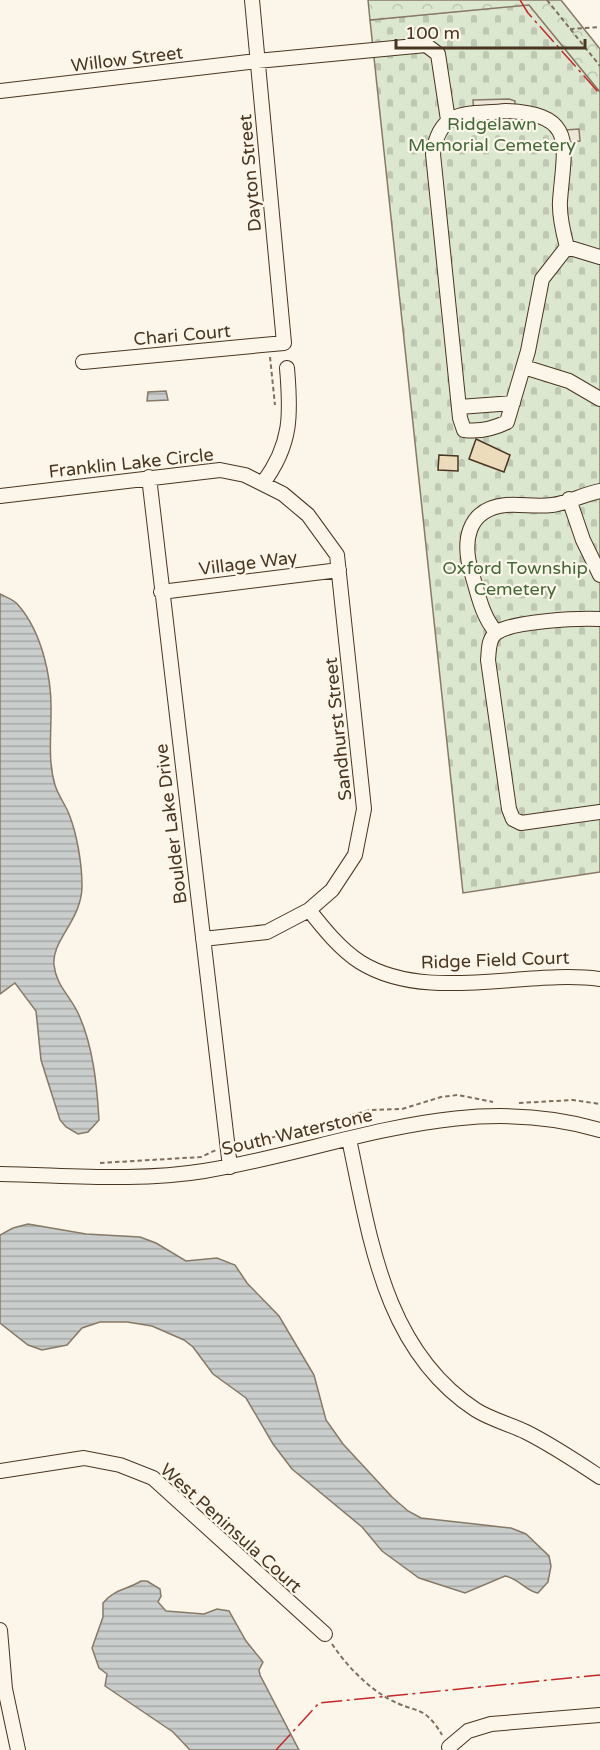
<svg xmlns="http://www.w3.org/2000/svg" width="600" height="1750" viewBox="0 0 600 1750" font-family="'Varela Round',sans-serif">
<style>
.cemetery{fill:url(#cemetery-stones);stroke:#887966;stroke-width:1.5}
.park{fill:url(#park-crowns);stroke:#887966;stroke-width:1.5}
.parking{fill:#ede7d9;stroke:#887966;stroke-width:1.5}
.water{fill:url(#water-rules);stroke:#887966;stroke-width:1.5}
.building{fill:#ecdcbc;stroke:#4a3520;stroke-width:1.5}
.lines{fill:none;stroke-linecap:round;stroke-linejoin:round}
.minor-casing{stroke:#4a3520;stroke-width:16}
.path{stroke:#7f6f5c;stroke-width:2;stroke-dasharray:4.5 3;stroke-linecap:butt}
.minor{stroke:#fbf6e9;stroke-width:14}
.power{stroke:#c62828;stroke-width:1.5;stroke-dasharray:21 4.5 3 4.5;stroke-linecap:butt}
.labels{text-anchor:middle;stroke-width:4.5;stroke-linejoin:round;paint-order:stroke}
.street-label{font-size:18px;fill:#4a3520;stroke:#fbf6e9}
.park-label{font-size:18px;fill:#436837;stroke:#fbf6e9}
</style>
<defs>
<pattern id="cemetery-stones" width="16" height="16" patternUnits="userSpaceOnUse" patternTransform="scale(1.5)"><rect width="16" height="16" fill="#dce7d0"/><path d="M2 7V4a2 2 0 0 1 4 0v3zM10 15v-3a2 2 0 0 1 4 0v3z" fill="#bec7b2"/></pattern>
<pattern id="park-crowns" width="20" height="18" patternUnits="userSpaceOnUse" patternTransform="scale(1.5)"><rect width="20" height="18" fill="#dce7d0"/><path d="M2 6a3 3 0 1 1 6 0M12 15a3 3 0 1 1 6 0" fill="none" stroke="#bec7b2"/></pattern>
<pattern id="water-rules" width="6" height="5" patternUnits="userSpaceOnUse" patternTransform="scale(1.5)"><rect width="6" height="5" fill="#c9cecd"/><path d="M0 2.5h6" fill="none" stroke="#a5a8a6"/></pattern>
</defs>
<rect width="100%" height="100%" fill="#fbf6e9"/>
<!-- cemetery -->
<path class="cemetery" d="M529,4L600,92V872L463,893L370,20Z"/>
<!-- park -->
<path class="park" d="M368,0H561L600,49V92L529,5L370,20Z"/>
<!-- parking -->
<path class="parking" d="M509,99L515,101V112L474,114L473,100Z
M579,129L580,141L565,143V130Z"/>
<!-- water -->
<path class="water" d="M166,391L168,400L147,401L148,392Z
M0,594C6,597 15,600 19,606C42,633 52,678 51,713C51,737 48,762 55,785C58,795 65,804 69,814C77,834 82,864 82,886C82,920 51,941 54,965C56,985 70,996 78,1013C93,1045 97,1085 99,1120L88,1132L78,1134L66,1127L60,1120L41,1060L36,1011L15,983L0,994Z
M28,1224L86,1234L140,1237L156,1243L186,1261L217,1258L235,1265L247,1283L279,1316L314,1375L326,1420L343,1444L392,1497L408,1511L421,1518L511,1528L526,1534L549,1556L551,1566L548,1582L538,1593C526,1591 518,1578 505,1576L465,1593L419,1578L382,1551L362,1527L292,1469L273,1444L246,1398L213,1374L193,1347L184,1340L152,1326L127,1322H100L82,1328L67,1345L42,1350L28,1345L0,1323V1235L13,1228Z
M141,1581H147L160,1589L161,1596L158,1602L166,1611L204,1614L217,1609L229,1611L246,1641L263,1662L259,1670L260,1675L299,1750H190L173,1732L105,1686L107,1674L99,1668L92,1648L103,1617V1603C114,1589 127,1590 141,1581Z"/>
<!-- building -->
<path class="building" d="M476,439L510,455L504,472L469,459Z
M439,455L458,456V471L438,470Z"/>
<g class="lines">
<!-- minor casing -->
<g class="minor-casing">
<path id="minor" d="M0,91L257,61L426,45L438,54L448,120
M506,111C578,114 564,146 560,201C559,216 563,232 567,247L542,279L528,351L507,422C493,429 480,432 464,430L460,418L433,154C440,107 467,115 506,111Z
M567,247L600,257
M83,362L284,343L252,0
M524,367L569,381L600,399
M459,407L513,403
M149,477L230,1167
M263,483C292,444 291,414 287,368
M0,496L220,470L245,475L283,494L308,515L337,555L364,809L355,855L332,890L309,910L267,932L203,939
M569,499L583,540L600,575
M161,592L339,570
M600,619C579,618 512,621 496,633C488,639 489,651 488,660L509,809L513,819L521,823L600,812
M496,632C482,616 478,594 472,574C462,543 466,509 506,505C521,504 537,507 552,505C568,503 584,494 600,491
M309,910C324,929 340,949 360,962C427,1004 525,969 600,979
M349,1139C370,1238 384,1350 476,1410C492,1420 510,1424 526,1432C552,1445 576,1461 600,1477
M0,1174C67,1175 137,1182 204,1171C339,1149 462,1089 600,1130
M0,1471L84,1458L120,1465L153,1478L325,1634
M0,1630L5,1689L18,1750
M449,1747L468,1731L491,1724L600,1715"/>
</g>
<!-- path -->
<path class="path" d="M547,0L600,66
M570,29L600,27
M270,357L275,405
M519,1103L573,1100L600,1104
M242,1146L370,1110L402,1109L441,1097L458,1095L493,1102
M100,1163L201,1157L216,1150
M332,1644C346,1665 367,1687 389,1699C416,1714 424,1704 442,1735"/>
<!-- minor -->
<use href="#minor" class="minor"/>
<!-- power -->
<path class="power" d="M520,0L528,13L600,94
M276,1750L319,1703L600,1675"/>
</g>
<g class="labels">
<!-- street labels -->
<g class="street-label">
<text transform="translate(127 59) rotate(-7)" y="6">Willow Street</text>
<text transform="translate(250 173) rotate(-95)" y="6">Dayton Street</text>
<text transform="translate(182 335) rotate(-5)" y="6">Chari Court</text>
<text transform="translate(131 463) rotate(-6)" y="6">Franklin Lake Circle</text>
<text transform="translate(248 563) rotate(-7)" y="6">Village Way</text>
<text transform="translate(338 729) rotate(-96)" y="6">Sandhurst Street</text>
<text transform="translate(171 824) rotate(-97)" y="6">Boulder Lake Drive</text>
<text transform="translate(495 960) rotate(-2)" y="6">Ridge Field Court</text>
<text transform="translate(297 1132) rotate(-13)" y="6">South Waterstone</text>
<text transform="translate(231 1528) rotate(42)" y="6">West Peninsula Court</text>
</g>
<!-- park labels -->
<g class="park-label">
<text x="492" y="130">Ridgelawn<tspan x="492" dy="21">Memorial Cemetery</tspan></text>
<text x="515" y="574">Oxford Township<tspan x="515" dy="21">Cemetery</tspan></text>
</g>
</g>
<!-- scale -->
<path d="M396 39v9h189v-9" fill="none" stroke="#4a3520" stroke-width="3"/>
<text x="405" y="39" font-size="18" fill="#4a3520" stroke="#fbf6e9" stroke-width="4.5" paint-order="stroke">100 m</text>
</svg>
